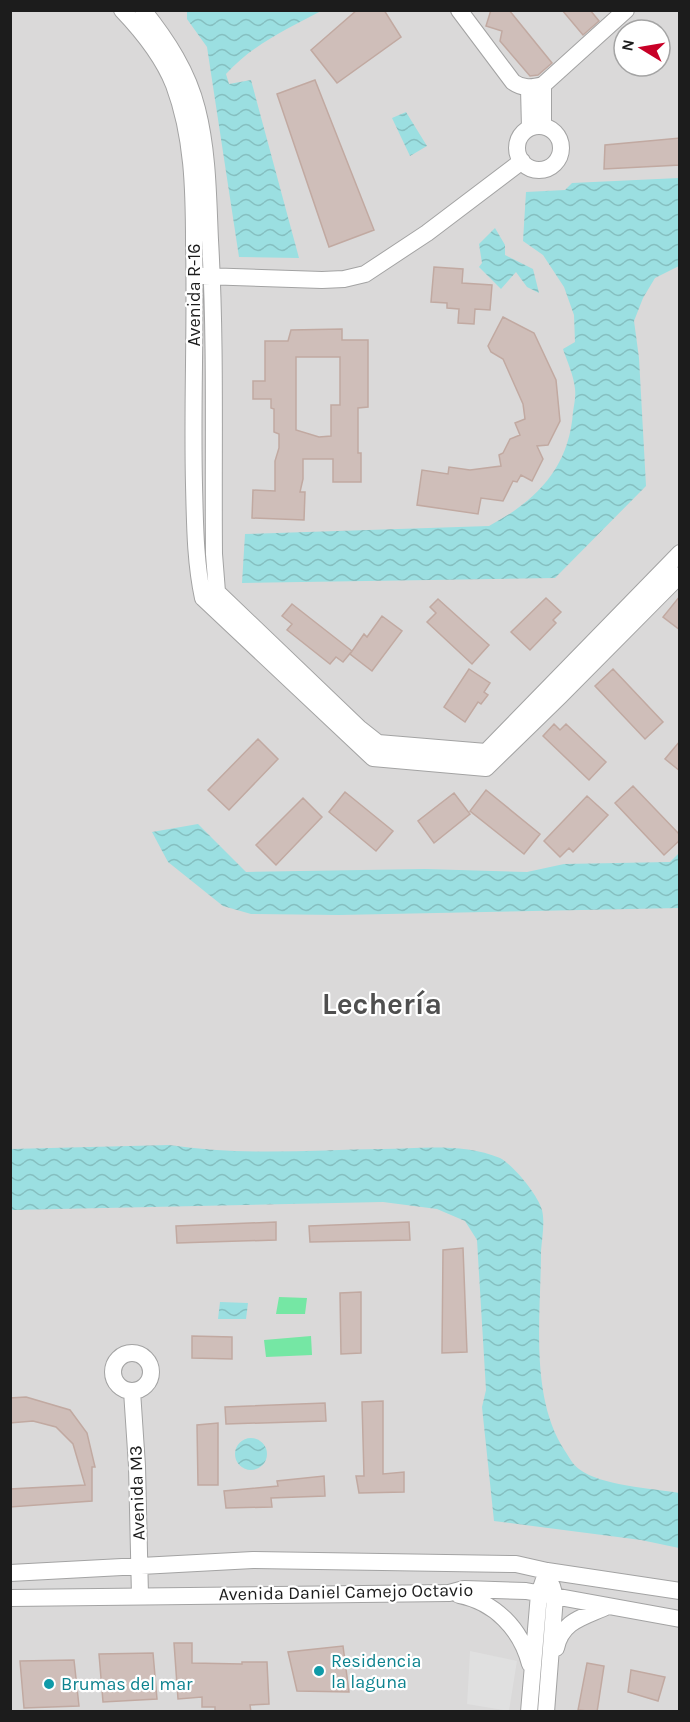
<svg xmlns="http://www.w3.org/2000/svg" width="690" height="1722" viewBox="0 0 690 1722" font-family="Karla,sans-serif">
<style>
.residential{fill:#dad9d9;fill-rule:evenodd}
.pitch{fill:#75e7a4}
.parking{fill:#e0e0e0}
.water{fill:url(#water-waves)}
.building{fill:#cfbeb9;stroke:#c1a9a1;stroke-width:1.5;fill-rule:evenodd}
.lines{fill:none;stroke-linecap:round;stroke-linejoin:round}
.minor-casing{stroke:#a3a3a3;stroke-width:18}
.minor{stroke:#fff;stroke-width:16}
.culture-dot{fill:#0f9aa8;stroke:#fff;stroke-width:2}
.labels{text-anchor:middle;stroke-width:4.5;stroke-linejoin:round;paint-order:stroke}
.street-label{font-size:18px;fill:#1c1c1c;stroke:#fff}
.culture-label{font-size:18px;fill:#0d838f;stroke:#fff;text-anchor:start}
.town-label{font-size:30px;font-weight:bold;fill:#4f4f4f;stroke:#fff}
</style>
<defs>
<pattern id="water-waves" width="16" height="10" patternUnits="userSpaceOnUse" patternTransform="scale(1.5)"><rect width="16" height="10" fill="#9bdfe1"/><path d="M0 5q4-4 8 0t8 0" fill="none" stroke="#85bfc0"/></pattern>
</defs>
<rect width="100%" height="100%" fill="#efe7e0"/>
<!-- residential -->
<path class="residential" d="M11,11H679V1711H11ZM624,30H660V66H624Z"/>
<!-- pitch -->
<path class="pitch" d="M279,1297L307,1298L305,1314H276Z
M311,1336L312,1355L266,1357L264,1340Z"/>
<!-- parking -->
<path class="parking" d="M470,1651L517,1661L509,1711L467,1704Z"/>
<!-- water -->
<path class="water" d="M187,11H321C287,29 252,45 226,74L229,84L251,80L299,258L239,257L207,47L187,19Z
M406,112L427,146L410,156L392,118Z
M679,178V266L655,278L643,298L634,321L639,358L646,486L555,578L242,583L245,534L489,526C536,501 569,468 573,412C574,405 576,397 575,389C574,376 567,361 563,349L575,342L574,315L564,287L543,255L523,241L526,192L565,190L572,183Z
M495,228L505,245V255L533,269L539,293L527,287L516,272L501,289L479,267L482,263L479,244Z
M198,824L246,872L425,869L527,872L564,864L670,862L679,853V908L339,915L251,914L223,906L168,862L152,832Z
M169,1145C240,1156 311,1150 383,1149C420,1148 465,1143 500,1158C513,1165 538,1195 542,1210C545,1222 542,1239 541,1251C541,1314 529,1397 565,1451C569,1457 573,1465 579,1469C601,1486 652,1488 679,1493V1548L641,1540L494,1521L482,1407L486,1390L477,1240L465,1221L437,1209L383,1202L11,1210V1149Z
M220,1302L248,1303L246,1319H218Z
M235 1454a16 16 0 1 1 32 0a16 16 0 1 1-32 0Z"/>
<!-- building -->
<path class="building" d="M357,10H384L401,37L337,83L311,50Z
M491,10H509L552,63L538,75L530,76L500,41L502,31L486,26Z
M562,10H590L599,21L583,35Z
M315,80L374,230L329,247L277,94Z
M680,138V165L604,169L605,145Z
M434,267L463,269L462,283L492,285L490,310L475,309L474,324L458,323L459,309L447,308V303L431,302Z
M503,317L534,333L556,380L560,421L548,445L537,446L543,459L532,481L521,475L517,482L513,481L503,501L481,498L478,514L417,505L422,470L448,474L449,467L470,470L501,466L499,455L503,453L510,439L520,435L515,423L525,419L523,404L503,359L491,352L488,346Z
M342,329V340H368V407L358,408V453H361V482H333V459H303V479L300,492H305L304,520L252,518L253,490L275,491V461L279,448V434L274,432V409L271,408V399H253V381H265V341H288L291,330ZM296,357H340V405H331V436L319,437L296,430Z
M680,596V630L663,617Z
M546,598L561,612L553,620L556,623L530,650L511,632Z
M438,599L489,645L472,664L427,622L436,613L430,607Z
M292,604L352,651L343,662L336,657L330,664L287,630L292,624L282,616Z
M382,616L402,631L372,671L350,654L364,634L367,637Z
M469,669L490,683L484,692L488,695L481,704L478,702L465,722L444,707Z
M613,669L663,722L645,739L595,686Z
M554,724L560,730L566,724L606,762L589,780L543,736Z
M258,739L278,759L229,810L208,790Z
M680,741V771L665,759Z
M633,786L680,835V840L664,855L615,803Z
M486,790L540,834L524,854L470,811Z
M345,792L393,831L376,851L329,812Z
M454,793L470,814L434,843L418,821Z
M587,796L608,815L573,852L569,848L560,857L544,841Z
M303,798L322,817L276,865L256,845Z
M276,1222V1240L177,1243L176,1226Z
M409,1222L410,1240L310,1242L309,1226Z
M463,1248L467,1352L442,1353L443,1250Z
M361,1292V1353L341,1354L340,1293Z
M192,1336L232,1337V1359L192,1358Z
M26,1397L70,1410L87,1433L95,1467H92V1501L10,1507V1489L85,1485L73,1444L56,1427L33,1421L10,1423V1398Z
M383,1401V1474L404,1472V1492L359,1493L356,1476H364L362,1402Z
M325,1403L326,1421L226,1424L225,1407Z
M218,1423V1485H198L197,1425Z
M324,1476L325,1496L271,1498L272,1507L226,1508L224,1491L278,1486L277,1481Z
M174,1643H192V1663L242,1664V1662H267L269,1704L250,1705L251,1712H215V1707H202V1697L178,1699Z
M343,1646L349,1692L297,1691L288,1652Z
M153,1653L157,1699L103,1702L99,1654Z
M74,1660L79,1706L24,1708L20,1661Z
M587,1663L604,1666L597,1712L578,1710Z
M631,1670L665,1677L658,1701L628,1692Z"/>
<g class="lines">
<!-- minor casing -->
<g class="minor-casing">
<path id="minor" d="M122,10C143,32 163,57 174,85C193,136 194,190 194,243C196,323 192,404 194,485C195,522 195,561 203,598
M143,10C167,40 188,72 197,109C208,152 208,197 210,240C216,345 213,450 214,554L217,592
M459,10L513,82C523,89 532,88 543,85L626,10
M543,85V126
M529,88L530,128
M517 148a22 22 0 1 1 44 0a22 22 0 1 1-44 0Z
M203,276L322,280L344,279L365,274L427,233L522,161
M217,592L359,728L378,743L486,752L680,553
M203,598L373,758L486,768L560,696L680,575
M113 1372a19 19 0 1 1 38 0a19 19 0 1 1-38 0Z
M132,1391L137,1466L140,1596
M10,1573L253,1560L516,1564L547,1571L680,1591
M459,1595C495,1602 521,1629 530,1664
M10,1598L449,1593L464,1589L526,1591L680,1619
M556,1648C562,1620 585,1617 608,1606
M529,1712L539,1594L547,1571
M546,1712L555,1597L552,1586"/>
</g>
<!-- minor -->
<use href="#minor" class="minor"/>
</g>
<!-- markers -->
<g class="culture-dot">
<circle cx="319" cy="1671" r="6"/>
<circle cx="49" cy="1684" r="6"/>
</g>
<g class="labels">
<!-- street labels -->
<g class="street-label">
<text transform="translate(194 295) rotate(-90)" y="6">Avenida R-16</text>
<text transform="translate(137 1493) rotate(-92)" y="6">Avenida M3</text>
<text transform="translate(346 1592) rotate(-1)" y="6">Avenida Daniel Camejo Octavio</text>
</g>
<!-- culture labels -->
<g class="culture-label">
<text x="331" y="1667">Residencia<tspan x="331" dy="21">la laguna</tspan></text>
<text x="61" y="1690">Brumas del mar</text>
</g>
<!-- town labels -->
<g class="town-label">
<text x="382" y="1014">Lechería</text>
</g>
</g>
<!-- border -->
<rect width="690" height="1722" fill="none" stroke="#1c1c1c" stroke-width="24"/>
<!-- north arrow -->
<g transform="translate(642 48) rotate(281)"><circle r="28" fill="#ffffff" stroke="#a4a4a4" stroke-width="1.5"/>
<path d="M0-4.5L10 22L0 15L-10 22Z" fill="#c80027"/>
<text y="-9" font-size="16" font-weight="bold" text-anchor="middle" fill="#1c1c1c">N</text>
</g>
</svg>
